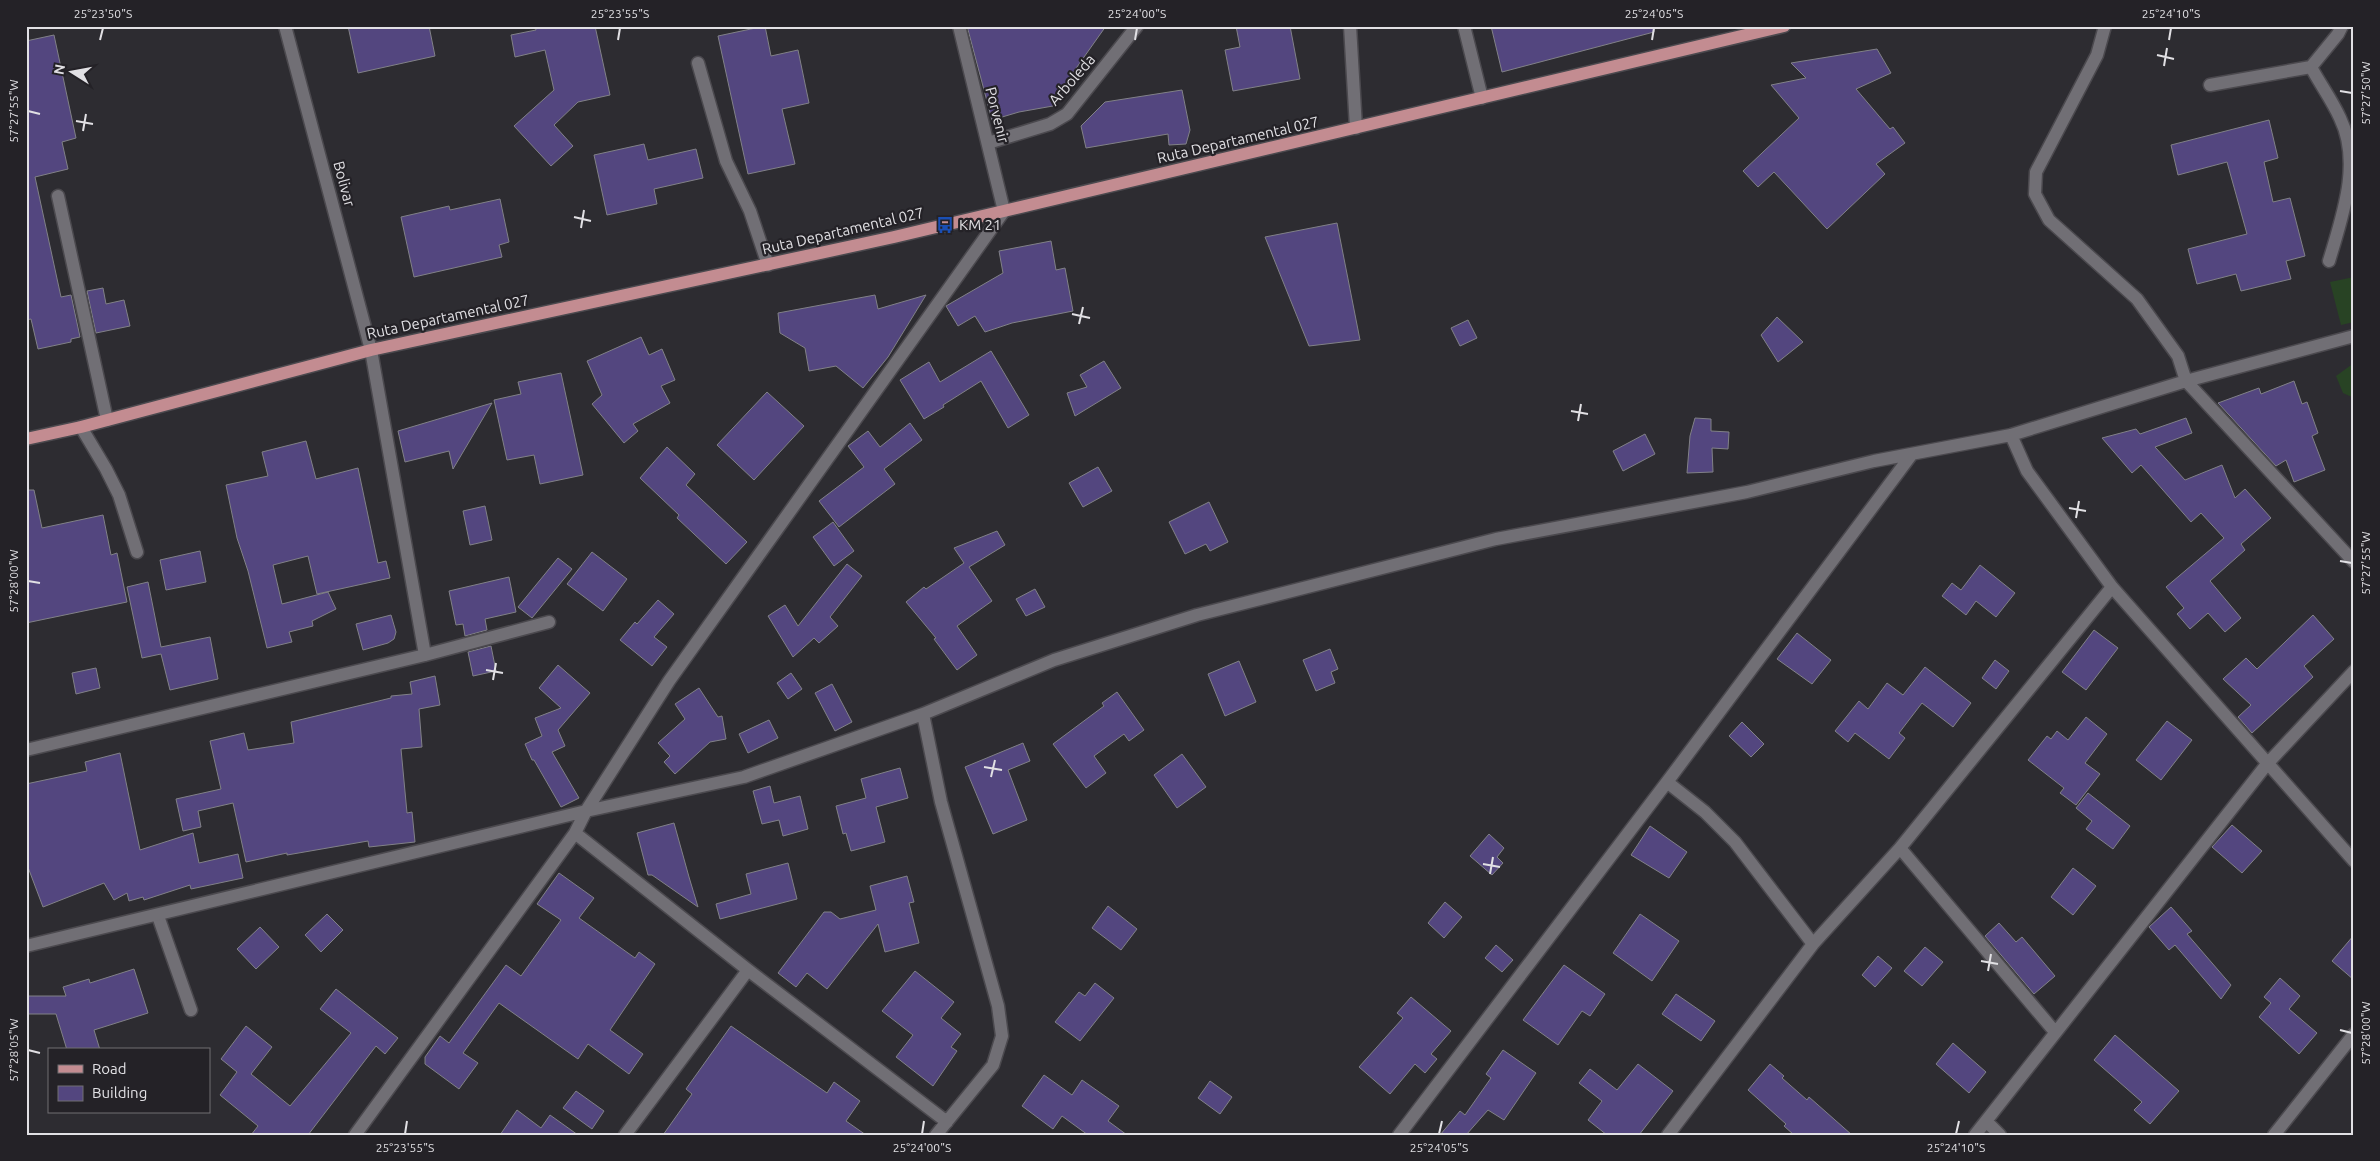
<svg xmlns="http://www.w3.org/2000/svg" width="2380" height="1161" viewBox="0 0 2380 1161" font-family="Ubuntu,sans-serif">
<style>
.green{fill:#284324}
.building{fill:#53467f;stroke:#818187}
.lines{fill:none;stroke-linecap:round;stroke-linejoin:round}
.service-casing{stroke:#4b494e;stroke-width:15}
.minor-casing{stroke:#4b494e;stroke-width:15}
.tertiary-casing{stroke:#4b494e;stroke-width:15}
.primary-casing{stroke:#4b494e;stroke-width:15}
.service{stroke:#716f75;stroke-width:12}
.minor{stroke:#716f75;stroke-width:12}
.tertiary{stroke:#716f75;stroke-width:12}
.primary{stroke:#c38c91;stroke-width:12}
.ticks{fill:none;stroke:#e1e0e4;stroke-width:2}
.labels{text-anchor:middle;stroke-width:4.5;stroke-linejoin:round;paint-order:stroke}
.street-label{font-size:15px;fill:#e1e0e4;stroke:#242227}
.poi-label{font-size:15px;fill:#e1e0e4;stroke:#242227;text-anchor:start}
.neatline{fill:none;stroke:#e1e0e4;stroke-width:2}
.ticks-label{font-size:12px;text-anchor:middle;fill:#e1e0e4}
</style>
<rect width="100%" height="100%" fill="#2d2c31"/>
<!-- green -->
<path class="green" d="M2354,277V322L2341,325L2330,282Z
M2354,363V398L2343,393L2336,376Z"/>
<!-- building -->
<path class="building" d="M348,26H429L435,56L358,73Z
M535,26H595L610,95L578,102L554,125L573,146L551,166L514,126L554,90L545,50L515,57L511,35L536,30Z
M765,26L771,56L798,50L809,103L782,109L795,164L748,174L718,36Z
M967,26H1106L1072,74L1075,76L1053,106L1019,112L992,120Z
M1236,26H1290L1300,79L1233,91L1225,50L1240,47Z
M1491,26H1654V32L1502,72Z
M54,35L76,138L62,142L68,169L35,177L61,297L71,295L80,337L71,339V342L38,349L31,319L26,320V41Z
M1877,49L1891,73L1856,89L1890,129L1893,127L1905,143L1876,164L1885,174L1827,229L1774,172L1758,187L1743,171L1799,118L1771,85L1806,78L1791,63Z
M1182,90L1190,130L1186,144L1169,145L1168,134L1086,148L1081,126L1105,102Z
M2269,120L2278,158L2264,162L2273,202L2290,198L2305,256L2286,261L2291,279L2241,291L2236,274L2197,284L2188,249L2247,234L2227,162L2178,175L2171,145Z
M644,144L648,160L696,149L703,178L654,189L657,204L607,215L594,155Z
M500,199L509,242L499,245L502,257L414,277L401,217L449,206L450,210Z
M1337,223L1360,340L1309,346L1265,237Z
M1051,241L1056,270L1065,268L1073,311L1012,323L985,332L975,316L958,326L946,306L1003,273L999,251Z
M103,288L106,304L124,300L130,326L96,333L87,291Z
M875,295L878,309L926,295L888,357L863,388L836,366L809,371L805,348L780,333L778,313Z
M1777,317L1803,342L1778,362L1761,335Z
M1468,320L1477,338L1460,346L1451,328Z
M641,337L649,355L662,349L675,380L661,386L670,403L633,424L638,431L624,443L592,404L602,395L587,361Z
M991,351L1029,415L1008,428L981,381L943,405L944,407L924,419L900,380L929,362L940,382Z
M1104,361L1121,388L1075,416L1067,393L1087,387L1080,375Z
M561,373L583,475L540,484L534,455L507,460L494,400L521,394L518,382Z
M2294,381L2302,404L2307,402L2318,433L2312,436L2325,470L2294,482L2286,460L2276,466L2218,403L2259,388L2261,394Z
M767,392L804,426L754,480L717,445Z
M492,403L453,469L449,451L405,462L398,431Z
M1695,418L1711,419V431L1729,432L1728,449L1712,448L1713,472L1687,473L1690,436Z
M2186,418L2192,433L2155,447L2185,480L2222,465L2235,498L2245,489L2271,518L2241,544L2245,550L2210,581L2241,618L2225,632L2208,613L2190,629L2177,614L2184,608L2166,587L2224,538L2201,513L2191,522L2141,465L2132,473L2102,438L2136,429L2140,434Z
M910,423L922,440L884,469L895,484L839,527L819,501L864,467L848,446L868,431L880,447Z
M1645,434L1655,454L1623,471L1613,451Z
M306,441L316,479L358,468L378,563L386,561L390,578L317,594L308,556L273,565L282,604L328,592L336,609L312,621L313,626L289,632L292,642L267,648L248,571L237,538L226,485L268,476L262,452Z
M667,447L695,474L686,485L747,542L726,564L677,518L679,515L640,478Z
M1098,467L1112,491L1083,507L1069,483Z
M26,490H34L42,528L103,515L111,555L117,553L127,602L26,623Z
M1209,502L1228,542L1210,551L1206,544L1185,554L1169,522Z
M485,506L492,540L470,545L463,511Z
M833,522L854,551L834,566L813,537Z
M997,531L1005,545L969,567L992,601L957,626L977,655L957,670L934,639L936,638L906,602L924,587L926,589L964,563L954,548Z
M200,551L206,582L166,590L160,560Z
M592,552L627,579L603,611L567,584Z
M558,558L572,569L532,618L518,607Z
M847,564L862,576L830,617L838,626L819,643L814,638L793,657L768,616L785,605L798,626Z
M1980,565L2015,593L1996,617L1976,601L1966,615L1942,596L1952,583L1961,590Z
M509,577L516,612L485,619L487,630L465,636L463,624L456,625L449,591Z
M148,582L161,647L210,637L218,679L170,690L161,654L142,658L127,587Z
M1035,589L1045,607L1026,616L1016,599Z
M658,600L674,614L654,637L667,647L652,666L620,640L635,622L637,624Z
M391,615L396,632L394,639L388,643L363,650L356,624Z
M2313,615L2334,639L2304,666L2313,677L2252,733L2238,717L2251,705L2223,679L2246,658L2257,669Z
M2094,630L2118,648L2086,690L2062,672Z
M1797,633L1831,660L1812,684L1777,659Z
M491,646L496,671L473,676L468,652Z
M1330,649L1338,669L1331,672L1335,683L1316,691L1303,660Z
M1995,660L2009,671L1996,689L1982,678Z
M1239,661L1256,702L1225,716L1208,674Z
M558,665L590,693L558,730L565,746L552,752L579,798L561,807L534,760H532L525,744L542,736L535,718L561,708L539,688Z
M1925,667L1971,703L1953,727L1922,703L1899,733L1905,738L1889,759L1855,733L1848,742L1835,731L1859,701L1868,709L1887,683L1903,695Z
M96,668L100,688L76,694L72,673Z
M791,673L802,689L788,699L777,683Z
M435,676L440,705L419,709L422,747L401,749L407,813L412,812L415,842L369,847L368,841L287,855V853L246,862L233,803L198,811L201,827L183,831L176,799L221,789L210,741L244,733L248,750L294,743L291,722L391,698V696L412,694L410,682Z
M832,684L852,722L835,731L815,693Z
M699,688L718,717L722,716L726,739L710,742L675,774L664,762L670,756L658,743L685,719L675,704Z
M1117,692L1144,730L1129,741L1124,734L1094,756L1106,773L1086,788L1053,744L1104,706L1102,703Z
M2086,717L2107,734L2085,763L2100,774L2076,805L2060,793L2064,788L2028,760L2047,736L2051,739L2057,731L2068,740Z
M769,720L778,738L748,753L739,734Z
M2167,721L2192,740L2161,780L2136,760Z
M1742,722L1764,744L1751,757L1729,736Z
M1023,743L1030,761L1008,770L1027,820L993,834L965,767Z
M120,753L140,850L193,833L199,863L238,854L243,878L191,889L190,885L144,900L143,897L129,901L127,893L114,900L104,883L43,907L26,862V784L87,771L85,762Z
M1182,754L1206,787L1177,808L1154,775Z
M900,768L908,798L876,807L885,842L851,851L846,833L843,834L836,806L866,798L861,779Z
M770,786L774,803L800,796L808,829L783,836L779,820L762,824L753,791Z
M2088,793L2130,826L2113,849L2086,829L2092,821L2076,808Z
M674,823L689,877L698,907L652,875H648L637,833Z
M2232,825L2262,851L2242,873L2212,847Z
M1650,826L1687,852L1669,878L1631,855Z
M1489,834L1504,848L1497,857L1503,863L1492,875L1470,856Z
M788,863L797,899L720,919L716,904L751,894L746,874Z
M2073,868L2096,886L2073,915L2051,897Z
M559,873L594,898L579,918L635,958L639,952L655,964L610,1030L643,1054L629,1074L588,1044L578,1059L499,1003L463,1053L478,1063L459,1089L425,1064V1057L440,1036L449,1043L506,965L521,976L561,920L537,904Z
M907,876L914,902L909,903L919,943L885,952L878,924L827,989L807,973L796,987L778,973L824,912H831L840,919L876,910L870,886Z
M1445,902L1462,917L1444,938L1428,923Z
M1108,906L1137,929L1121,950L1092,928Z
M2171,907L2192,931L2187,934L2231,985L2221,999L2175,945L2169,950L2149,927Z
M327,914L343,930L321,952L305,935Z
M1640,914L1679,941L1652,981L1613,953Z
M1999,923L2016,942L2022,937L2055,976L2034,994L1985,936Z
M260,927L279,947L256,969L237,949Z
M2354,935V980L2332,961Z
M1496,945L1513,960L1502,972L1485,958Z
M1925,947L1943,962L1922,986L1904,971Z
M1878,956L1892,968L1875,987L1862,975Z
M1564,965L1605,994L1590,1016L1582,1011L1558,1045L1523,1020Z
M134,969L148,1013L94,1030L100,1050H67L56,1014H26V996H66L63,987L89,979L90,983Z
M915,971L954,1002L941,1018L961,1034L951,1047L957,1051L933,1086L896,1057L913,1035L882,1011Z
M2280,978L2300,996L2289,1009L2317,1033L2299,1054L2259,1017L2271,1003L2264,997Z
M1095,983L1114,998L1080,1041L1055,1022L1079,992L1085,996Z
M336,989L398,1038L385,1054L376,1046L308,1135H251L258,1126L220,1095L237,1072L221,1059L246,1026L272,1047L251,1074L290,1106L351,1033L320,1009Z
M1676,994L1715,1021L1701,1041L1662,1014Z
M1411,997L1451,1031L1431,1054L1437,1059L1425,1073L1415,1064L1390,1094L1359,1067L1403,1018L1397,1013Z
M731,1026L827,1093L834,1082L860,1101L846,1121L866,1135H663L692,1094L686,1089Z
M2115,1035L2179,1091L2150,1124L2134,1110L2142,1102L2094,1060Z
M1953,1043L1986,1072L1969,1093L1936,1064Z
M1503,1050L1536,1073L1504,1120L1488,1110L1466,1135H1440L1460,1111L1465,1115L1491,1078L1486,1074Z
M1638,1064L1673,1091L1639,1135H1607L1588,1120L1602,1101L1579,1083L1590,1069L1617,1090Z
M1770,1064L1784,1076L1782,1078L1807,1100L1809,1097L1852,1135H1794L1784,1126L1786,1124L1748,1090Z
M1044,1075L1072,1095L1082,1080L1119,1106L1108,1121L1127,1135H1088L1062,1116L1053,1129L1022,1106Z
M1210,1081L1232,1097L1220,1114L1198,1098Z
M576,1091L604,1111L592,1129L563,1108Z
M517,1110L541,1128L550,1115L578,1135H500Z"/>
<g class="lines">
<!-- service casing -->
<g class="service-casing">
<path id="service" d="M1464,26L1482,98
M698,63L726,161L750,211L768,265
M2311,67C2320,84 2332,100 2340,118C2362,163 2342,217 2329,261
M2210,85L2311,67L2338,34L2342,26
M58,196L107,420
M158,916L191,1010"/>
</g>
<!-- minor casing -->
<g class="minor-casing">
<path id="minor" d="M285,26L371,350L425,655
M1350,26L1356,128
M2105,26L2097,55L2036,172L2035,194L2049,220L2137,299L2178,356L2186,381L2354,562
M988,143L1050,124L1067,114L1137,26
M81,427L106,469L119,495L137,552
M2011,435L2027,471L2112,587L2354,861
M923,714L941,802L998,1006L1002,1036L993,1065L936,1135
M26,750L425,655L549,622
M1667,782L1705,812L1735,842L1813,944
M575,833L748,970L947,1122
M1900,848L2055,1032
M26,946L586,811L744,777L923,714L1054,660L1197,615L1496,539L1747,492L1874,461L2011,435L2186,381L2354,336
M1986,1121L2000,1135
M355,1135L575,833L586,811L669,681L1004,211
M625,1135L748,970
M1399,1135L1667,782L1912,454
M1668,1135L1813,944L1900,848L2112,587
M1975,1135L2267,764L2354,671
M2274,1135L2354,1034"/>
</g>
<!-- tertiary casing -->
<g class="tertiary-casing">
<path id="tertiary" d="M959,26L1004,211"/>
</g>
<!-- primary casing -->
<g class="primary-casing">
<path id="primary" d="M26,439L81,427L371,350L894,237L1784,26"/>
</g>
<!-- service -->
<use href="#service" class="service"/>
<!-- minor -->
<use href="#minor" class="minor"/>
<!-- tertiary -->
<use href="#tertiary" class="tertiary"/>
<!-- primary -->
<use href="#primary" class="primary"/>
</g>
<!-- ticks -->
<path class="ticks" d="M100,40L103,28M618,40L620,28M1135,40L1137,28M1652,40L1654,28M2169,40L2171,28M2157,55L2174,59M2164,66L2167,48M2340,91L2352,93M28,111L40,114M76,121L93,124M83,131L86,114M574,217L591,221M581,228L584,210M1072,314L1090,318M1079,324L1083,307M1571,411L1588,414M1578,421L1581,404M2069,508L2086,511M2076,518L2079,501M2340,561L2352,563M28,581L40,583M486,670L503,673M493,680L496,663M984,767L1002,770M991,777L995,760M1483,864L1500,867M1490,874L1493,857M1981,961L1998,964M1988,971L1991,954M2340,1030L2352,1033M28,1050L40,1053M405,1134L407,1121M922,1134L924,1121M1439,1134L1442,1121M1956,1134L1959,1121"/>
<!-- icons -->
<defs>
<g id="bus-bare" transform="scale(1.35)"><path d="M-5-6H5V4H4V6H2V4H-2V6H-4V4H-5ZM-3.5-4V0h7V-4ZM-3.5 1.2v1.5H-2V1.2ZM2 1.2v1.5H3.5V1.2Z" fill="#1a4fb4" stroke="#242227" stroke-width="2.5" paint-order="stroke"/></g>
</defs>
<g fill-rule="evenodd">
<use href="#bus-bare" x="945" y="225"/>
</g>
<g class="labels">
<!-- street labels -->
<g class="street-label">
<text transform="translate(1072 80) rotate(-49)" y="5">Arboleda</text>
<text transform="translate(997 115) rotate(76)" y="5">Porvenir</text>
<text transform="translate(1238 140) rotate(-13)" y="5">Ruta Departamental 027</text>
<text transform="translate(344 184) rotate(75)" y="5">Bolivar</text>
<text transform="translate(843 231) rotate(-13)" y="5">Ruta Departamental 027</text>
<text transform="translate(448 317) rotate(-12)" y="5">Ruta Departamental 027</text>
</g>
<!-- poi labels -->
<g class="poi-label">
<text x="959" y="230">KM 21</text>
</g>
</g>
<!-- border -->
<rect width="2380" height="1161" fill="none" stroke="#242227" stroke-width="55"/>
<!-- legend -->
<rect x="48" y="1048" width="162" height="65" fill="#242227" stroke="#706e73"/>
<rect x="58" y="1065" width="25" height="8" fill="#c38c91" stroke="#706e73"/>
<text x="92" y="1074" font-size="15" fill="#e1e0e4">Road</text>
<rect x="58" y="1086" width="25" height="15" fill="#53467f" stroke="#706e73"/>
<text x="92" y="1098" font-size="15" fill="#e1e0e4">Building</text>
<!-- north arrow -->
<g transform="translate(72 72) rotate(281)" stroke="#242227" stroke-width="4" paint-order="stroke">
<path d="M0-4L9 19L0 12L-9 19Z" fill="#e1e0e4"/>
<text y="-8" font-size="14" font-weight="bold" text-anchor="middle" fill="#e1e0e4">N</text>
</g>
<rect x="28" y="28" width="2324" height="1106" class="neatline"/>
<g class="ticks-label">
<text x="103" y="18">25°23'50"S</text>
<text x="620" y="18">25°23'55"S</text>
<text x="1137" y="18">25°24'00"S</text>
<text x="1654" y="18">25°24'05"S</text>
<text x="2171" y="18">25°24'10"S</text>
<text transform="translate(2366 93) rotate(-90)" y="4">57°27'50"W</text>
<text transform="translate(14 111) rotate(-90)" y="4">57°27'55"W</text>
<text transform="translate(2366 563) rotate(-90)" y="4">57°27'55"W</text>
<text transform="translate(14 581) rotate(-90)" y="4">57°28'00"W</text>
<text transform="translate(2366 1033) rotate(-90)" y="4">57°28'00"W</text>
<text transform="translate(14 1050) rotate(-90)" y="4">57°28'05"W</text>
<text x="405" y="1152">25°23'55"S</text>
<text x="922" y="1152">25°24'00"S</text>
<text x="1439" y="1152">25°24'05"S</text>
<text x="1956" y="1152">25°24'10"S</text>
</g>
</svg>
